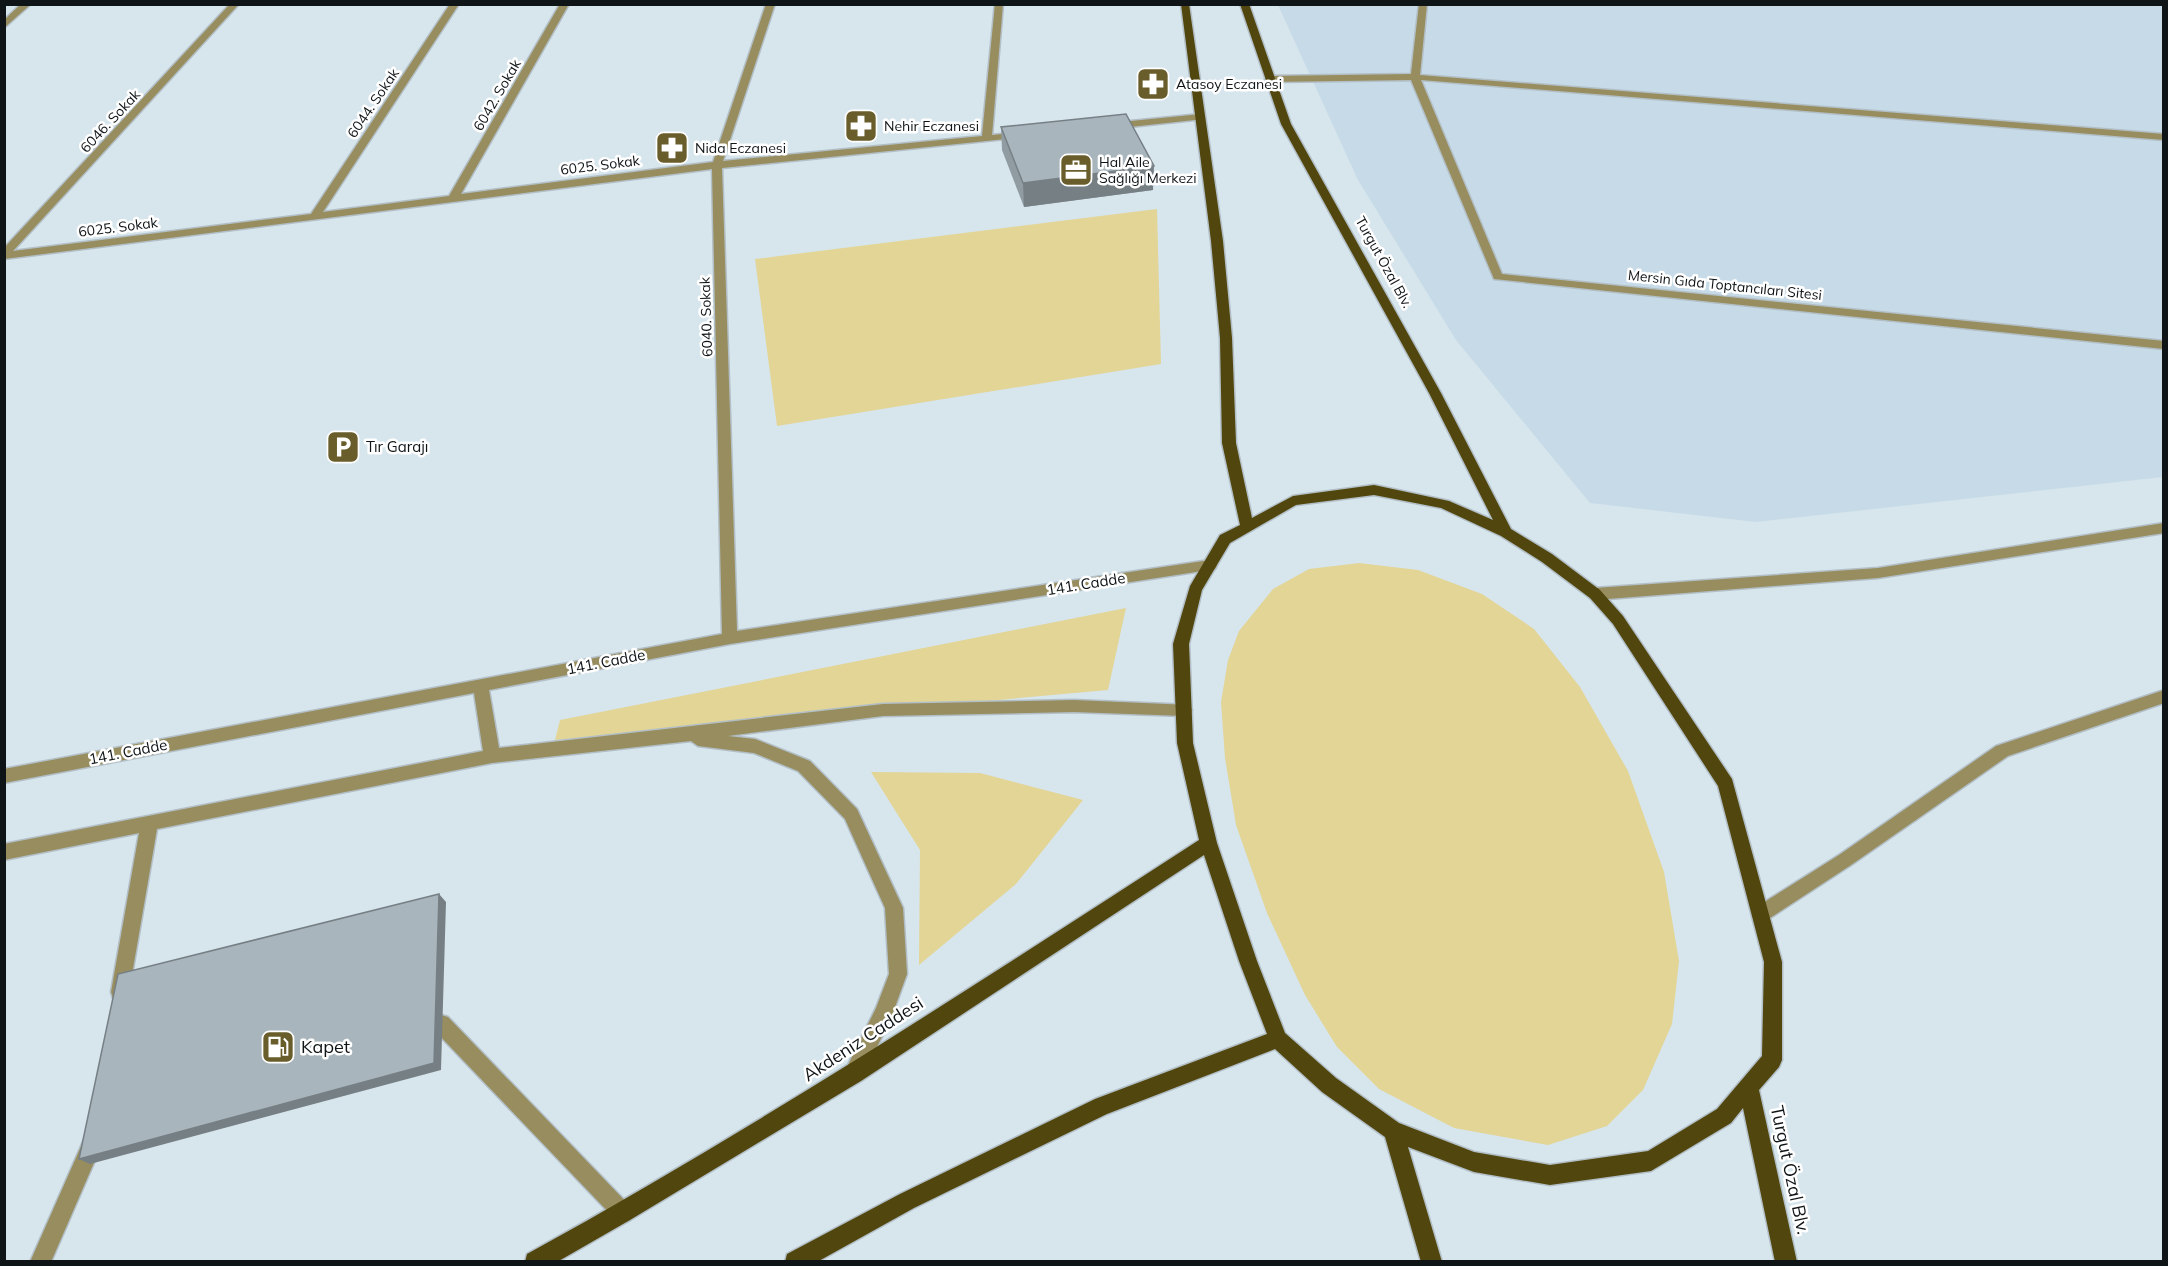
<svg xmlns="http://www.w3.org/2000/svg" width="2168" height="1266" viewBox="0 0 2168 1266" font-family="Mulish,sans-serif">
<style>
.built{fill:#c6dbe7}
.green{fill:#e2d595}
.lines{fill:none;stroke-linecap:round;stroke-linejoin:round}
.minor-casing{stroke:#b3bfc6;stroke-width:3}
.major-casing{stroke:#b3bfc6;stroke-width:3}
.minor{fill:#978d5e;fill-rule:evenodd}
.major{fill:#51460d;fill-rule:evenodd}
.wall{fill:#909ca2}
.shaded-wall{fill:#767f84}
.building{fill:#a8b5bc;stroke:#767f84;stroke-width:1.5}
.labels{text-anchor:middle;stroke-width:5;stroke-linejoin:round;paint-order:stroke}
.far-poi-label{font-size:14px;fill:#0f1416;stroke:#fff;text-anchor:start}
.far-street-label{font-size:14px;fill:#0f1416;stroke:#fff}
.poi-label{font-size:15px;fill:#0f1416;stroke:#fff;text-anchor:start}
.street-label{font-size:15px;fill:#0f1416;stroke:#fff}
.near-street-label{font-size:18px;fill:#0f1416;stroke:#fff}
.near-poi-label{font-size:18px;fill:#0f1416;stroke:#fff;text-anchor:start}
</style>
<rect width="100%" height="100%" fill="#d7e5ed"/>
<!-- built -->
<path class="built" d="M1278,5H2163V477L1756,522L1590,503L1456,340L1358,180Z"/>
<!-- green -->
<path class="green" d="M1157,209L1161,364L777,426L755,259Z
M1359,563L1418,570L1482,594L1534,629L1580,687L1628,771L1664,872L1679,961L1672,1024L1643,1090L1607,1126L1548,1145L1454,1128L1379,1089L1337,1047L1305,995L1267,913L1236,825L1225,758L1221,702L1228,660L1239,631L1273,589L1309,569Z
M1126,608L1108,690L555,740L560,720Z
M871,772L980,773L1083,800L1016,884L919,965L920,850Z"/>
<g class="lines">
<!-- minor casing -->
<g class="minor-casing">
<path id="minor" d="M21,4H31L4,28V20Z
M230,4H239L13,251L311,214L450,4H459L323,212L449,196L560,4H569L461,194L713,162L766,4H775L723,161L982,136L995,4H1003L992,135L1022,132L1026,133V137L722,168L737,631L1210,560L1215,561L1217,565L1215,569L730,644L489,690L499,748L883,704L1074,700L1190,705L1192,710L1190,715L1184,716L1074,712L883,716L728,736L755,739L810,761L857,809L903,908L907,974L891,1018L861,1080L854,1083L847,1080L844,1073L876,1008L889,974L885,908L862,857L845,819L798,771L754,753L698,746L691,741L492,763L157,829L129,992L127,998L120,1001L113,998L111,992L139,833L4,860V844L483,751L474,693L4,783V769L722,634L712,169L4,259V248Z
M1419,4H1427L1420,75L2164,134V140L1421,80L1502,274L2164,341V349L1494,279L1411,80L1270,82L1265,79L1270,76L1411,74Z
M1201,114L1204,115V119L1111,129L1106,126L1111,123Z
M2164,523V533L1878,578L1595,600L1590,598L1588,594L1590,590L1595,588L1878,568Z
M2164,690V703L2008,756L1851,865L1767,920L1761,922L1755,920L1752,914L1755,908L1839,855L1996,746Z
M441,1015L448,1017L630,1206L633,1213L630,1220L623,1223L616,1220L438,1034L425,1038L418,1036L416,1029L418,1022Z
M93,1132L100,1135L103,1142L51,1262H30L86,1135Z"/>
</g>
<!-- major casing -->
<g class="major-casing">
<path id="major" d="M1181,4H1189L1223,241L1232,338L1236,443L1252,518L1293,496L1374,485L1449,501L1493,520L1429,393L1281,124L1240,4H1249L1291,124L1441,393L1511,529L1552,554L1600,590L1623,616L1732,779L1782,962V1060L1779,1067L1759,1090L1797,1262H1775L1743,1108L1731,1123L1651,1171L1550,1185L1474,1172L1408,1147L1442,1262H1421L1385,1137L1322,1092L1275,1049L1107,1114L914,1208L817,1262H785L787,1254L900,1194L1095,1099L1267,1034L1239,961L1204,855L861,1081L630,1220L557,1262H525L527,1254C758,1127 978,983 1199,840L1177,743L1173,644L1190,586L1220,535L1240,525L1222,443L1220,338L1211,241ZM1374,495L1441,508L1501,536L1542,562L1590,598L1613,624L1718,786L1764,962L1762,1056L1717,1109L1648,1151L1550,1165L1474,1152L1399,1123L1336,1078L1285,1033L1257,961L1217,843L1193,743L1189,644L1202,590L1230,543L1296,505Z"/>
</g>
<!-- minor -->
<use href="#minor" class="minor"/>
<!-- major -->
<use href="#major" class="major"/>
</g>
<!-- wall -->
<path class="wall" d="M1001,127L1153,190L1024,207L1002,150Z"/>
<!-- shaded-wall -->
<path class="shaded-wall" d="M1154,166L1153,190L1024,207L1023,183Z
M439,894L446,902L441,1070L90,1164L79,1159Z"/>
<!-- building -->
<path class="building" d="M1126,114L1154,166L1023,183L1001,127Z
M439,894L434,1063L79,1159L118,974Z"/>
<!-- icons -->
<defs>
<g id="pharmacy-square" transform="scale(1.725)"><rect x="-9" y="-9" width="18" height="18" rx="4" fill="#695e2b" stroke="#fff"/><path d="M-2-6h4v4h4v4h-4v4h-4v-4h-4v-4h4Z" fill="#fff"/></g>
<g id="office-square" transform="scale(1.725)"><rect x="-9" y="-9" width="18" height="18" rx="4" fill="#695e2b" stroke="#fff"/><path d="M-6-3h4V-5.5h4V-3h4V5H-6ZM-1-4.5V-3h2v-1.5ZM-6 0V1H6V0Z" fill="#fff"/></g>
<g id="parking-square" transform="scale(1.725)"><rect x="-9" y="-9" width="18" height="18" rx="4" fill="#695e2b" stroke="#fff"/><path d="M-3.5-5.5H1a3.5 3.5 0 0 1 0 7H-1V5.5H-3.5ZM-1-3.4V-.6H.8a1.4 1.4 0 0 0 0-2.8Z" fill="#fff"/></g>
<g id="fuel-square" transform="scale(1.725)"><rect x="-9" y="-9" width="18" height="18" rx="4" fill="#695e2b" stroke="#fff"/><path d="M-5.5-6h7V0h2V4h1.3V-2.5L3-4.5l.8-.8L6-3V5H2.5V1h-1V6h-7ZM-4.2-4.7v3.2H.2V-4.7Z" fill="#fff"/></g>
</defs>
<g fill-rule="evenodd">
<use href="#pharmacy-square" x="1153" y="84"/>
<use href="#pharmacy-square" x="861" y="126"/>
<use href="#pharmacy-square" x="672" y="148"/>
<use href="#office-square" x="1076" y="170"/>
<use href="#parking-square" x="343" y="447"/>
<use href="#fuel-square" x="278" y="1047"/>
</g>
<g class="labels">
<!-- far-poi labels -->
<g class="far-poi-label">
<text x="1176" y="89">Atasoy Eczanesi</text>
<text x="884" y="131">Nehir Eczanesi</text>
<text x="695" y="153">Nida Eczanesi</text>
<text x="1099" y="167">Hal Aile<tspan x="1099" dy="16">Sağlığı Merkezi</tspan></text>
</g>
<!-- far-street labels -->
<g class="far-street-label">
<text transform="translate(497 95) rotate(-60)" y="5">6042. Sokak</text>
<text transform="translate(373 103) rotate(-56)" y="5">6044. Sokak</text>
<text transform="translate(110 121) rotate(-47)" y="5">6046. Sokak</text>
<text transform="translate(600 165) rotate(-7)" y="5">6025. Sokak</text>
<text transform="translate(118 227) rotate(-7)" y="5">6025. Sokak</text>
<text transform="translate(1384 262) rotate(61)" y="5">Turgut Özal Blv.</text>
<text transform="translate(1725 285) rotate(6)" y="5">Mersin Gıda Toptancıları Sitesi</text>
<text transform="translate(706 317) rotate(-92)" y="5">6040. Sokak</text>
</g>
<!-- poi labels -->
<g class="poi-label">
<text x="366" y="452">Tır Garajı</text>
</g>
<!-- street labels -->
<g class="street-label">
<text transform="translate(1086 584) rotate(-9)" y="5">141. Cadde</text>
<text transform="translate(606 662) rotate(-11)" y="5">141. Cadde</text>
<text transform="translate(128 752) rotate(-11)" y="5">141. Cadde</text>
</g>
<!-- near-street labels -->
<g class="near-street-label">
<text transform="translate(863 1039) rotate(-33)" y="6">Akdeniz Caddesi</text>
<text transform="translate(1790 1170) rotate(78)" y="6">Turgut Özal Blv.</text>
</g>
<!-- near-poi labels -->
<g class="near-poi-label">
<text x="301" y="1053">Kapet</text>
</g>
</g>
<!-- border -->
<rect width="2168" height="1266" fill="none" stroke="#0f1416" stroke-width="12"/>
</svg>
